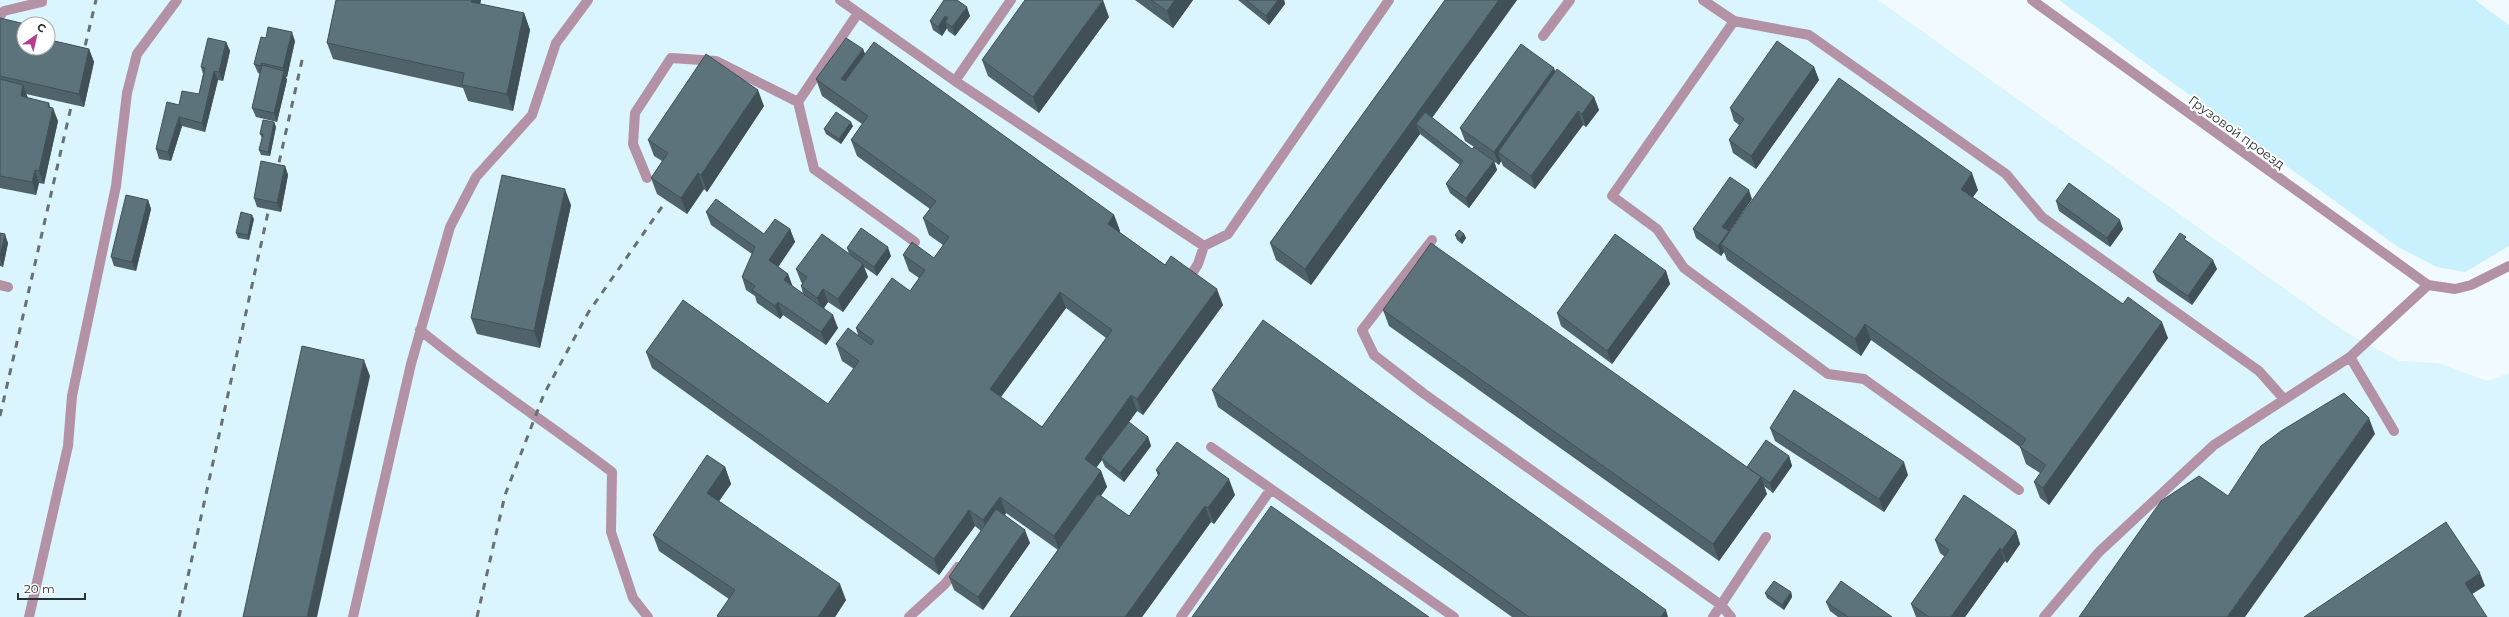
<svg xmlns="http://www.w3.org/2000/svg" width="2509" height="617" viewBox="0 0 2509 617" font-family="Montserrat,sans-serif">
<style>
.built{fill:#daf5fe;fill-rule:evenodd}
.green{fill:#c8f0fd}
.lines{fill:none;stroke-linecap:round;stroke-linejoin:round}
.minor{stroke:#b492a5;stroke-width:10}
.rail{stroke:#677073;stroke-width:3;stroke-dasharray:7 7;stroke-linecap:butt}
.wall{fill:#50636a;fill-rule:evenodd}
.shaded-wall{fill:#415056}
.building{fill:#5d737b;stroke:#415056;fill-rule:evenodd}
.labels{text-anchor:middle;stroke-width:4;stroke-linejoin:round;paint-order:stroke}
.street-label{font-size:13px;fill:#283134;stroke:#fff}
</style>
<rect width="100%" height="100%" fill="#f1fbff"/>
<!-- built -->
<path class="built" d="M0,0H1878L2344,331L2399,361L2438,363L2488,381L2509,373V617H0ZM24,24H48V48H24Z"/>
<!-- green -->
<path class="green" d="M2059,0H2475L2509,25V246L2465,272L2437,267L2398,247Z"/>
<g class="lines">
<!-- minor -->
<path class="minor" d="M840,0L955,81L1204,246L1228,234L1389,0
M1703,0L1734,21L1809,35L2006,174L2042,217L2259,371L2284,399
M2032,0L2428,285L2455,289L2471,285L2509,266
M858,13L798,102L814,169L915,242
M0,16L4,11L42,2V0
M1734,21L1612,196L1657,229L1684,268L1828,374L1864,379L2019,490
M1543,36L1570,0
M955,81L1011,0
M647,178L633,144L635,113L671,58L716,61L798,102
M1432,240L1362,330L1374,355L1423,393L1721,605L1731,617
M1188,280L1198,264L1204,246
M0,285L8,287
M420,330C482,381 549,424 612,472L611,532L633,598L648,617
M2350,357L2394,431
M1211,447L1454,617
M29,617L68,446L72,396L116,186L127,93L137,54L177,0
M353,617L411,364L450,227L476,177L532,115L556,43L588,0
M909,617L945,584L958,567
M1181,617L1271,489
M1713,617L1766,537
M2044,617L2099,552L2214,445L2350,357L2428,285"/>
<!-- rail -->
<path class="rail" d="M82,59L96,0
M276,176L303,56
M0,416L74,94
M179,617L271,199
M477,617L505,495L544,394L588,313L666,201"/>
</g>
<!-- wall -->
<path class="wall" d="M336,0H481L480,4L524,13L530,30L513,111L468,101L463,88L333,59L327,43Z
M944,0L970,16L955,36L948,31L947,28L942,36L933,30L930,21Z
M1135,0H1193L1173,28Z
M1238,0H1284L1285,4L1269,25Z
M1445,0H1517L1432,118L1472,149L1474,147L1465,141L1460,128L1555,71L1594,97L1599,110L1586,127L1583,125L1535,189L1503,166L1501,161L1499,165L1492,160L1494,161L1497,170L1469,208L1450,193L1446,184L1460,165L1420,134L1311,285L1276,260L1270,243Z
M1109,17L1039,113L988,76L982,60Z
M0,18L50,40L89,49L94,62L84,107L26,94L28,98L51,108L58,121L44,184L39,183L36,195L0,188Z
M266,38L295,41L287,77H286L287,80L277,122L256,117L252,108L260,74L258,73L254,64Z
M226,42L230,51L223,81L218,80L205,132L182,126L171,161L159,159L156,149L179,105L199,94L203,74L201,67Z
M863,49L865,54L1114,215L1120,231L1119,232L1165,265L1223,305L1143,415L1137,411L1128,423L1148,437L1151,446L1124,482L1105,467L1102,460L1096,467L1101,471L1107,487L1101,496L1129,516L1158,476L1156,470L1235,495L1214,524L1211,522L1142,617H1010L1058,550L1006,513L1005,515L1030,543L983,610L954,590L949,577L981,531L975,526L939,575L652,368L646,352L828,404L854,369L842,361L836,344L858,335L856,328L910,291L919,278L909,271L903,255L934,258L943,245L929,235L923,218L930,209L857,156L851,140L862,124L822,96L816,79ZM1066,308L1106,338L1042,427L1001,397Z
M1814,67L1819,80L1756,169L1733,153L1729,140L1739,125L1734,121L1730,108Z
M764,106L707,192L704,189L687,214L657,194L651,178L662,161L654,156L648,140Z
M274,122L276,127L270,156L261,155L259,150L262,138L260,134Z
M853,126L841,144L826,134L824,129Z
M285,166L288,175L281,212L257,207L254,198Z
M1978,190L1973,197L2168,338L2049,505L2040,498L2034,482L2040,473L2026,464L2020,447L1871,340L1861,356L1727,260L1724,252L1721,256L1696,238L1693,229L1752,199L1729,232Z
M148,200L151,209L136,271L114,266L111,257Z
M2056,201L2123,229L2110,247L2059,211Z
M571,205L540,348L477,334L471,318Z
M706,212L764,234L790,229L795,242L778,267L788,274L792,286L803,294L801,286L802,283L801,282L796,269L849,254L847,248L891,256L877,276L864,267L868,277L843,312L828,302L824,308L838,328L826,345L783,315L780,319L757,303L755,296L746,290L742,277L752,254L711,225Z
M254,219L249,240L238,238L236,233Z
M0,233L8,243L3,267L0,266Z
M1464,234L1466,238L1462,244L1457,240L1455,235Z
M2188,242L2217,269L2192,305L2157,281L2153,272Z
M1666,271L1670,284L1612,364L1561,326L1557,313Z
M1383,310L1747,468L1789,456L1792,466L1773,493L1764,486L1767,494L1719,561L1389,326Z
M1212,390L1668,617H1512L1218,407Z
M1770,428L1908,475L1884,512L1775,441Z
M725,467L731,484L719,501L846,600L835,617H718L717,616L729,599L659,551L653,535Z
M2016,531L2020,544L2007,563L2005,561L1965,617H1916L1911,604L1945,557L1940,553L1935,540Z
M1791,592L1792,597L1784,610L1767,598L1765,593Z
M1826,602L1892,617H1838L1830,611Z"/>
<!-- shaded-wall -->
<path class="shaded-wall" d="M472,0H481L477,18L471,2Z
M1103,0L1109,17L1039,113L1033,97Z
M1175,0H1193L1173,28L1167,11Z
M1278,0H1284L1285,4L1269,25L1266,16Z
M1499,0H1517L1423,130L1416,124L1420,134L1311,285L1305,269Z
M967,7L970,16L955,36L952,27Z
M524,13L530,30L513,111L507,94Z
M945,16L948,24L945,22L947,28L942,36L938,27Z
M292,32L295,41L287,77L283,68Z
M48,34L51,42L48,48Z
M226,42L230,51L223,81L219,72Z
M89,49L94,62L84,107L79,94Z
M863,49L869,65L847,95L841,79Z
M1814,67L1819,80L1756,169L1751,156Z
M1554,68L1559,81L1498,152L1501,161L1499,165L1494,152Z
M214,71L218,80L205,132L202,123Z
M284,71L287,80L277,122L274,113Z
M23,85L28,98L21,96Z
M758,90L764,106L707,192L701,175Z
M1594,97L1599,110L1586,127L1582,114Z
M49,103L52,113L53,108L58,121L44,184L39,171Z
M1578,111L1583,125L1535,189L1531,176Z
M179,117L182,126L171,161L168,152Z
M274,122L276,127L270,156L268,152Z
M851,122L853,126L841,144L839,139Z
M1494,161L1497,170L1469,208L1466,198Z
M285,166L288,175L281,212L277,203Z
M35,170L39,183L36,195L32,182Z
M698,173L704,189L687,214L681,198Z
M1972,173L1978,190L1967,205L1961,189Z
M565,189L571,205L540,348L534,331Z
M1749,190L1752,199L1729,232L1732,241L1721,244L1724,252L1721,256L1718,246L1722,227Z
M148,200L151,209L136,271L132,262Z
M252,215L254,219L249,240L248,235Z
M1114,215L1120,231L1114,240L1108,224Z
M2120,220L2123,229L2110,247L2107,238Z
M790,229L795,242L774,273L769,260Z
M5,234L8,243L3,267L0,257Z
M1464,234L1466,238L1462,244L1460,239Z
M888,247L891,256L877,276L874,267Z
M2213,260L2217,269L2192,305L2188,296Z
M863,264L868,277L843,312L838,299Z
M1666,271L1670,284L1612,364L1607,351Z
M788,274L793,287L784,280Z
M823,289L828,302L822,311L817,298Z
M1217,289L1223,305L1143,415L1137,399Z
M1060,292L1066,308L995,405L990,389Z
M778,302L783,315L780,319L775,306Z
M833,315L838,328L826,345L821,332Z
M2162,322L2168,338L2049,505L2043,488Z
M1865,324L1871,340L1861,356L1855,339Z
M364,360L370,376L317,617H307Z
M1131,395L1137,411L1102,459L1101,458L1102,460L1091,475L1085,459Z
M2369,418L2375,434L2245,617H2227Z
M1148,437L1151,446L1124,482L1120,473Z
M1789,456L1792,466L1773,493L1770,483Z
M1904,462L1908,475L1884,512L1879,499Z
M725,467L731,484L713,510L707,493Z
M1101,471L1107,487L1060,552L1054,536Z
M1761,477L1767,494L1719,561L1713,544Z
M1229,479L1235,495L1214,524L1208,508Z
M1000,497L1006,513L989,537L983,520Z
M1205,506L1211,522L1142,617H1125Z
M969,510L975,526L939,575L934,559Z
M1025,530L1030,543L983,610L978,597Z
M2016,531L2020,544L2007,563L2002,550Z
M2000,548L2005,561L1965,617H1951Z
M2480,573L2485,586L2469,596L2465,583Z
M840,584L846,600L835,617H818Z
M1791,592L1792,597L1784,610L1782,605Z
M1666,610L1668,617H1661Z"/>
<!-- building -->
<path class="building" d="M336,0H472L471,2L524,13L507,94L462,85L464,73L327,43Z
M944,0H957L967,7L952,27L945,22L948,18L945,16L938,27L930,21Z
M1025,0H1103L1033,97L982,60Z
M1151,0H1175L1167,11Z
M1246,0H1278L1266,16Z
M1445,0H1499L1305,269L1270,243Z
M0,18L25,24H24V48H48V44H49L50,40L89,49L79,94L0,76Z
M268,27L292,32L283,68L261,63V66L254,64L261,37L266,38Z
M208,38L226,42L219,72L214,71L202,123L179,117L168,152L156,149L167,102L179,105L182,91L199,94L205,68L201,67Z
M846,38L863,49L841,79L845,81L874,42L1114,215L1108,224L1165,265L1171,256L1217,289L1137,399L1131,395L1085,459L1101,471L1054,536L1000,497L983,520L969,510L934,559L646,352L683,300L828,404L859,361L836,344L848,328L871,345L874,341L856,328L892,278L910,291L925,270L903,255L912,242L934,258L949,237L923,218L936,201L851,140L868,116L816,79ZM1060,292L1112,330L1042,427L990,389Z
M1777,41L1814,67L1751,156L1729,140L1744,119L1730,108Z
M1521,44L1554,68L1494,152L1460,128Z
M706,54L758,90L701,175L698,173L681,198L651,178L668,153L648,140Z
M262,65L284,71L274,113L252,108Z
M1557,69L1594,97L1582,114L1578,111L1531,176L1498,152Z
M1839,78L1972,173L1961,189L2123,304L2128,297L2162,322L2043,488L2034,482L2046,465L2020,447L2026,439L1865,324L1855,339L1721,244Z
M0,79L23,85L21,96L49,103L48,107L53,108L39,171L35,170L32,182L0,176Z
M836,112L851,122L839,139L824,129Z
M1425,112L1472,149L1474,147L1494,161L1466,198L1446,184L1463,161L1416,124Z
M263,120L274,122L268,152L259,150L263,134H260Z
M261,161L285,166L277,203L254,198Z
M502,175L565,189L534,331L471,318Z
M1730,177L1749,190L1722,227L1729,231L1718,246L1693,229Z
M2069,183L2120,220L2107,238L2056,201Z
M126,195L148,200L132,262L111,257Z
M716,199L764,234L775,219L790,229L769,260L788,274L784,280L833,315L821,332L778,302L775,306L752,290L755,286L742,277L755,247L706,212Z
M241,212L252,215L248,235L236,233Z
M861,228L888,247L874,267L847,248Z
M1459,230L1464,234L1460,239L1455,235Z
M0,233L5,234L0,257Z
M2180,233L2186,237L2184,239L2213,260L2188,296L2153,272Z
M822,234L863,264L838,299L823,289L817,298L801,286L807,277L796,269Z
M1615,234L1666,271L1607,351L1557,313Z
M1431,243L1761,477L1713,544L1383,310Z
M1263,320L1666,610L1661,617H1529L1212,390Z
M302,346L364,360L307,617H243Z
M1794,390L1904,462L1879,499L1770,428Z
M2344,393L2369,418L2227,617H2079L2161,501L2199,476L2228,496L2261,446L2281,431Z
M1129,422L1148,437L1120,473L1101,458Z
M1766,440L1789,456L1770,483L1747,467Z
M1177,442L1229,479L1208,508L1205,506L1125,617H1010L1098,494L1129,516L1160,473L1156,470Z
M707,455L725,467L707,493L840,584L818,617H719L717,616L735,590L653,535Z
M1964,495L2016,531L2002,550L2000,548L1951,617H1929L1911,604L1949,550L1935,540Z
M1271,506L1429,617H1192Z
M996,509L1025,530L978,597L949,577Z
M2446,522L2480,573L2465,583L2487,617H2304Z
M1774,581L1791,592L1782,605L1765,593Z
M1841,581L1892,617H1848L1826,602Z"/>
<g class="labels">
<!-- street labels -->
<g class="street-label">
<text transform="translate(2237 132) rotate(36)" y="5">Грузовой проезд</text>
</g>
</g>
<!-- north arrow -->
<g transform="translate(36 36) rotate(34)"><circle r="19" fill="#ffffff" stroke="#a9adae"/>
<path d="M0-3L7 15L0 10L-7 15Z" fill="#b63c8f"/>
<text y="-6" font-size="11" font-weight="bold" text-anchor="middle" fill="#283134">С</text>
</g>
<!-- scale -->
<path d="M18 593v6h67v-6" fill="none" stroke="#283134" stroke-width="2"/>
<text x="24" y="593" font-size="12" fill="#283134" stroke="#ffffff" stroke-width="3" paint-order="stroke">20 m</text>
</svg>
